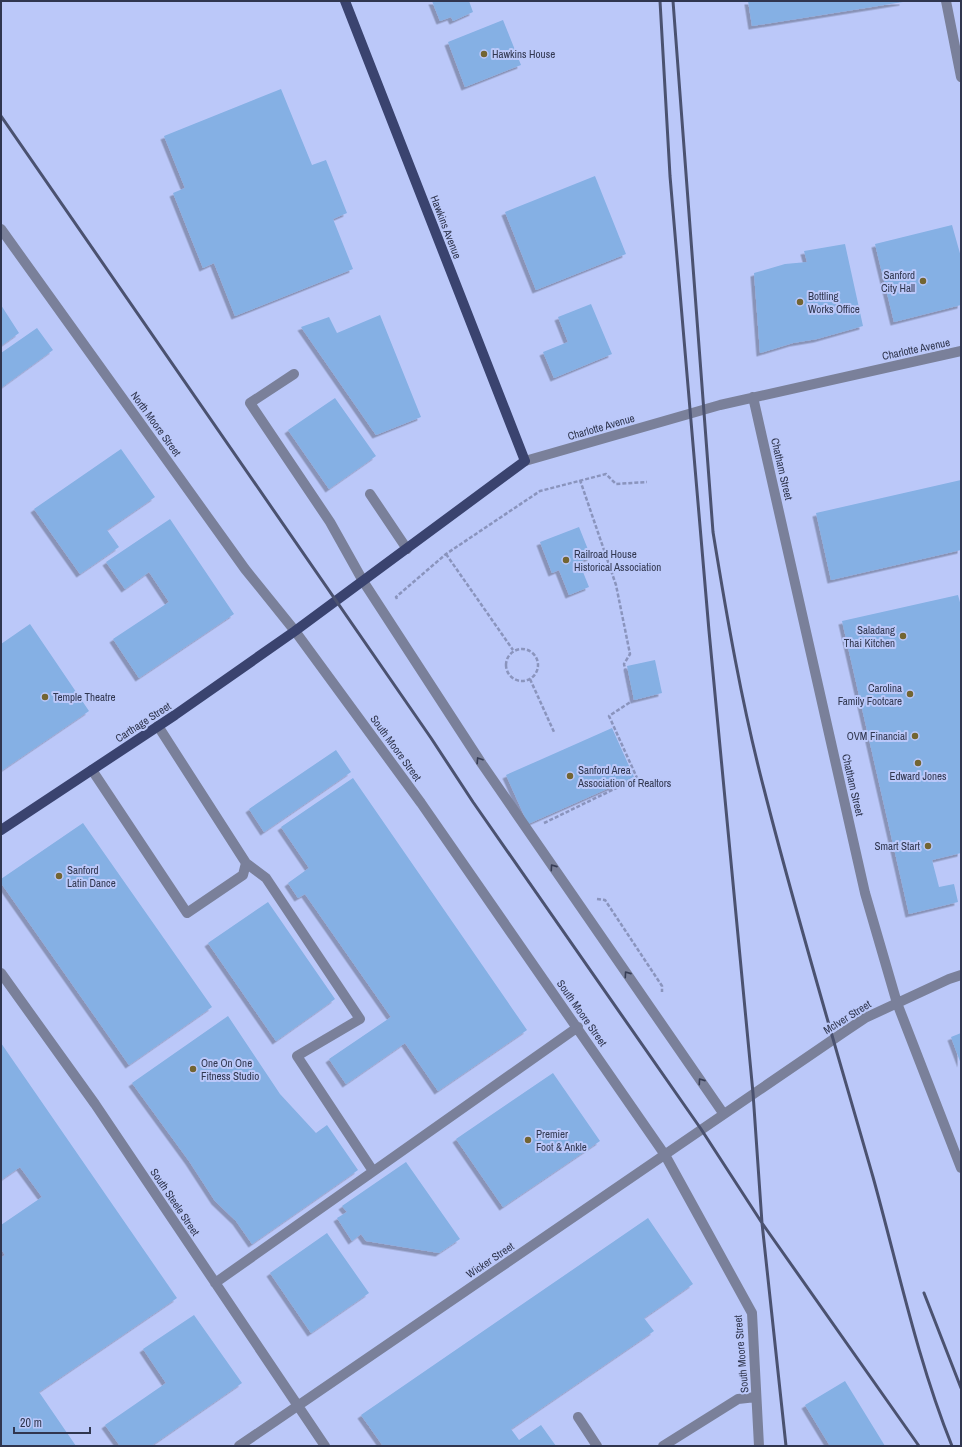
<svg xmlns="http://www.w3.org/2000/svg" width="962" height="1447" viewBox="0 0 962 1447" font-family="'Archivo Narrow',sans-serif">
<style>
.building{fill:#85b0e4;filter:url(#shadow)}
.lines{fill:none;stroke-linecap:round;stroke-linejoin:round}
.path{stroke:#8a94bd;stroke-width:2.5;stroke-dasharray:4 2;stroke-linecap:butt}
.minor{stroke:#7a809a;stroke-width:10}
.major{stroke:#3a436f;stroke-width:10}
.rail{stroke:#4b5270;stroke-width:3}
.oneway{stroke:#373d56}
.poi-dot{fill:#736532;stroke:#bbc8f9;stroke-width:1.5}
.labels{text-anchor:middle;stroke-width:4;stroke-linejoin:round;paint-order:stroke}
.poi-label{font-size:11px;fill:#30364f;stroke:#bbc8f9;text-anchor:start}
.street-label{font-size:11px;fill:#30364f;stroke:#bbc8f9}
</style>
<defs>
<filter id="shadow"><feDropShadow dx="-3.5" dy="3.5" stdDeviation="0" flood-color="#0004"/></filter>
</defs>
<rect width="100%" height="100%" fill="#bbc8f9"/>
<!-- building -->
<path class="building" d="M432,1H469L473,12L453,21L451,17L440,21Z
M748,1H903V2L752,26Z
M503,20L521,65L465,87L448,42Z
M281,89L312,165L326,160L347,213L333,219L353,269L235,316L214,263L203,268L173,193L185,188L164,136Z
M595,176L626,254L536,290L505,212Z
M952,225L961,257V305L894,322L875,244Z
M845,244L863,326L817,339L793,343L760,353L754,273L785,264L807,262L804,251Z
M591,304L612,354L554,378L543,352L568,342L558,317Z
M1,305L19,333L1,346Z
M380,315L421,417L376,435L301,327L329,317L337,333Z
M37,328L53,350L1,388V353Z
M335,398L376,456L329,489L288,430Z
M121,449L155,497L107,530L119,547L80,574L34,509Z
M961,480V550L831,580L816,513Z
M170,519L234,614L139,678L113,639L169,602L149,572L125,589L106,562Z
M579,527L591,557L579,562L589,587L569,595L559,570L552,573L540,542Z
M958,595L961,606V853L932,860L939,887L954,884L958,902L909,914L842,621Z
M30,624L89,711L1,771V644Z
M655,660L662,693L634,700L627,666Z
M612,728L634,777L528,824L506,775Z
M336,750L351,772L264,832L249,809Z
M353,778L527,1030L438,1091L405,1043L346,1084L329,1059L391,1017L305,894L298,898L288,883L309,868L281,827Z
M83,823L212,1007L129,1065L1,883V879Z
M268,902L335,999L276,1041L208,943Z
M228,1016L280,1094L316,1133L327,1125L358,1170L252,1244L236,1221L215,1201L189,1161L132,1083Z
M961,1033V1064L951,1037Z
M1,1043L177,1298L39,1392L76,1446H1V1258L5,1255L1,1249V1225L42,1197L20,1167L1,1180Z
M553,1073L600,1141L503,1207L456,1139Z
M406,1162L460,1239L439,1253L366,1241L361,1234L352,1241L337,1218L347,1212L342,1206Z
M648,1218L693,1284L644,1318L654,1331L511,1429L519,1440L541,1425L556,1446H383L361,1415Z
M327,1233L369,1293L311,1333L270,1273Z
M194,1315L242,1383L151,1446H120L105,1425L166,1383L143,1349Z
M845,1381L885,1446H830L805,1405Z"/>
<g class="lines">
<!-- path -->
<path class="path" d="M446,554L513,650
M397,599L396,597L446,554L540,491L606,474L616,484L647,482
M506 665a16 16 0 1 1 32 0a16 16 0 1 1-32 0Z
M530,679L554,732
M544,823L637,778L609,716L632,701L624,664L630,654L616,585L580,480
M597,899L605,900L662,986V992"/>
<!-- minor -->
<path class="minor" d="M946,1L961,77
M1,229L245,569L295,631L421,803L665,1155L752,1313L759,1446
M294,374L250,403L330,522L363,581L482,764L723,1113
M753,397L865,893L897,1003L961,1168
M525,461L720,405L961,351
M370,494L407,549
M92,770L187,913L243,875L246,863L158,726
M246,863L266,878L360,1019L297,1056L373,1171
M1,973L95,1104L325,1446
M215,1283L578,1027
M578,1417L597,1446
M239,1446L847,1030L865,1018L949,979L961,975
M663,1446L738,1399L756,1397"/>
<!-- major -->
<path class="major" d="M1,830L175,715L295,631L525,461L345,1"/>
<!-- rail -->
<path class="rail" d="M660,1L670,176L709,631L753,1093L762,1223L786,1446
M673,1L713,532C727,618 742,705 764,789C797,919 836,1048 873,1177C898,1267 917,1359 952,1446
M1,116L431,738L473,802L701,1129L762,1223L919,1446
M924,1293L961,1388"/>
</g>
<!-- one-way arrows -->
<defs><path id="oneway-chevron" d="M-2-3.5L2.5 0L-2 3.5" fill="none" stroke-width="1.6" stroke-linecap="round" stroke-linejoin="round"/></defs>
<g class="oneway">
<use href="#oneway-chevron" transform="translate(479 760) rotate(-123)"/>
<use href="#oneway-chevron" transform="translate(553 867) rotate(-125)"/>
<use href="#oneway-chevron" transform="translate(627 974) rotate(-125)"/>
<use href="#oneway-chevron" transform="translate(701 1081) rotate(-125)"/>
</g>
<!-- markers -->
<g class="poi-dot">
<circle cx="484" cy="54" r="4"/>
<circle cx="923" cy="281" r="4"/>
<circle cx="800" cy="302" r="4"/>
<circle cx="566" cy="560" r="4"/>
<circle cx="903" cy="636" r="4"/>
<circle cx="910" cy="694" r="4"/>
<circle cx="45" cy="697" r="4"/>
<circle cx="915" cy="736" r="4"/>
<circle cx="918" cy="763" r="4"/>
<circle cx="570" cy="776" r="4"/>
<circle cx="928" cy="846" r="4"/>
<circle cx="59" cy="876" r="4"/>
<circle cx="193" cy="1069" r="4"/>
<circle cx="528" cy="1140" r="4"/>
</g>
<g class="labels">
<!-- poi labels -->
<g class="poi-label">
<text x="492" y="58">Hawkins House</text>
<text x="915" y="279" text-anchor="end">Sanford<tspan x="915" dy="13">City Hall</tspan></text>
<text x="808" y="300">Bottling<tspan x="808" dy="13">Works Office</tspan></text>
<text x="574" y="558">Railroad House<tspan x="574" dy="13">Historical Association</tspan></text>
<text x="895" y="634" text-anchor="end">Saladang<tspan x="895" dy="13">Thai Kitchen</tspan></text>
<text x="902" y="692" text-anchor="end">Carolina<tspan x="902" dy="13">Family Footcare</tspan></text>
<text x="53" y="701">Temple Theatre</text>
<text x="907" y="740" text-anchor="end">OVM Financial</text>
<text x="578" y="774">Sanford Area<tspan x="578" dy="13">Association of Realtors</tspan></text>
<text x="918" y="780" text-anchor="middle">Edward Jones</text>
<text x="920" y="850" text-anchor="end">Smart Start</text>
<text x="67" y="874">Sanford<tspan x="67" dy="13">Latin Dance</tspan></text>
<text x="201" y="1067">One On One<tspan x="201" dy="13">Fitness Studio</tspan></text>
<text x="536" y="1138">Premier<tspan x="536" dy="13">Foot &amp; Ankle</tspan></text>
</g>
<!-- street labels -->
<g class="street-label">
<text transform="translate(446 227) rotate(69)" y="4">Hawkins Avenue</text>
<text transform="translate(916 349) rotate(-12)" y="4">Charlotte Avenue</text>
<text transform="translate(156 424) rotate(54)" y="4">North Moore Street</text>
<text transform="translate(601 427) rotate(-16)" y="4">Charlotte Avenue</text>
<text transform="translate(782 469) rotate(77)" y="4">Chatham Street</text>
<text transform="translate(143 722) rotate(-33)" y="4">Carthage Street</text>
<text transform="translate(396 748) rotate(54)" y="4">South Moore Street</text>
<text transform="translate(853 785) rotate(77)" y="4">Chatham Street</text>
<text transform="translate(582 1013) rotate(55)" y="4">South Moore Street</text>
<text transform="translate(847 1017) rotate(-32)" y="4">McIver Street</text>
<text transform="translate(175 1202) rotate(56)" y="4">South Steele Street</text>
<text transform="translate(490 1260) rotate(-34)" y="4">Wicker Street</text>
<text transform="translate(741 1354) rotate(-95)" y="4">South Moore Street</text>
</g>
</g>
<!-- border -->
<rect width="962" height="1447" fill="none" stroke="#30364f" stroke-width="4"/>
<!-- scale -->
<path d="M14 1427v6h76v-6" fill="none" stroke="#30364f" stroke-width="2"/>
<text x="20" y="1427" font-size="12" fill="#30364f" stroke="#bbc8f9" stroke-width="3" paint-order="stroke">20 m</text>
</svg>
